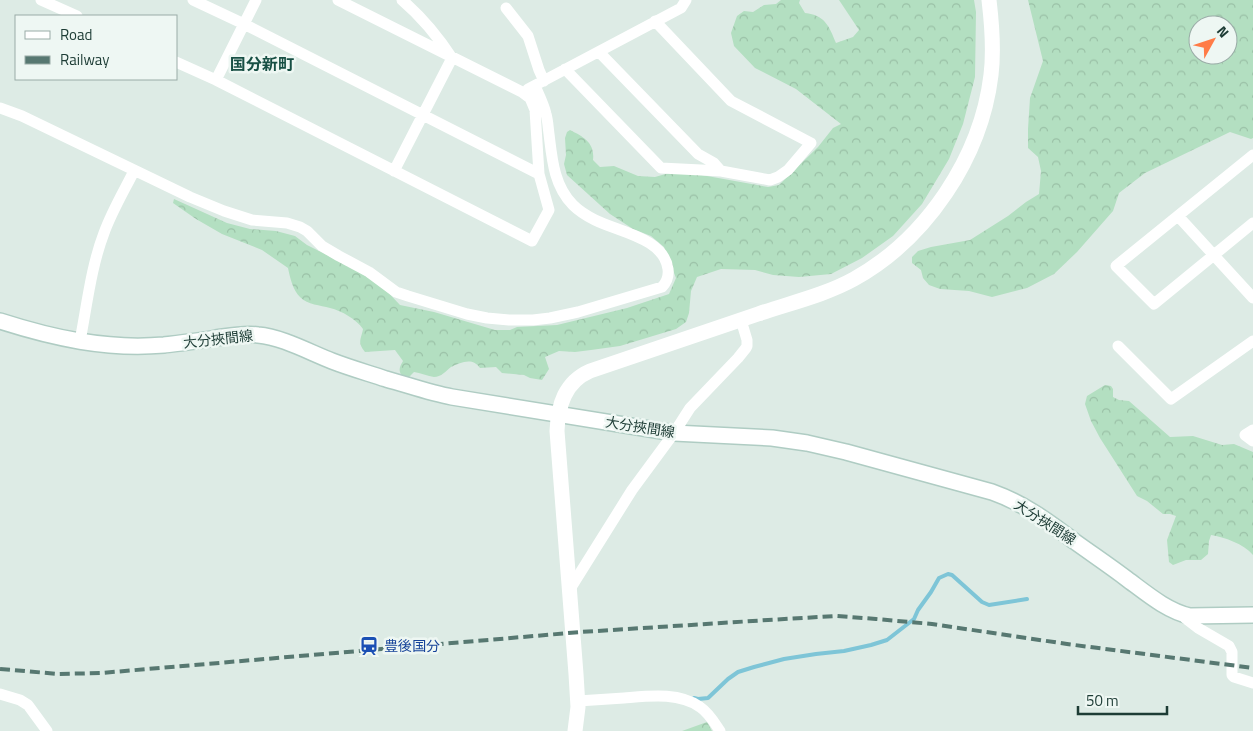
<svg xmlns="http://www.w3.org/2000/svg" width="1253" height="731" viewBox="0 0 1253 731" font-family="'Titillium Web','Noto Sans JP',sans-serif">
<style>
.forest{fill:url(#forest-crowns);fill-rule:evenodd}
.lines{fill:none;stroke-linecap:round;stroke-linejoin:round}
.stream{stroke:#7ec5d7;stroke-width:4}
.secondary-casing{stroke:#afccc3;stroke-width:18}
.minor{stroke:#fff;stroke-width:11}
.tertiary{stroke:#fff;stroke-width:15}
.secondary{stroke:#fff;stroke-width:15}
.rail{stroke:#577871;stroke-width:4;stroke-dasharray:10 5;stroke-linecap:butt}
.labels{text-anchor:middle;stroke-width:5;stroke-linejoin:round;paint-order:stroke}
.street-label{font-size:14px;fill:#1d3c35;stroke:#eef7f3}
.transit-label{font-size:14px;fill:#164399;stroke:#eef7f3;text-anchor:start}
.quarter-label{font-size:16px;font-weight:bold;fill:#174f44;stroke:#eef7f3}
</style>
<defs>
<pattern id="forest-crowns" width="20" height="18" patternUnits="userSpaceOnUse" patternTransform="scale(1.25)"><rect width="20" height="18" fill="#b3dfc1"/><path d="M2 6a3 3 0 1 1 6 0M12 15a3 3 0 1 1 6 0" fill="none" stroke="#9ac0a6"/></pattern>
</defs>
<rect width="100%" height="100%" fill="#ddebe5"/>
<!-- forest -->
<path class="forest" d="M781,0H800L799,3L805,13C825,15 829,26 836,43L853,37L859,30L839,0H974L976,12L975,77L963,124L949,159L922,204L893,236L862,258L831,274L799,277L773,275L755,270L721,269L697,277L691,291L689,313L686,322L676,329L620,346L591,350L575,352L559,351L545,357L549,369L542,380L530,378L524,375L502,373L496,367L480,368C473,357 461,362 451,367C446,371 441,377 434,377C428,376 420,373 414,372L409,377H403C398,371 399,368 403,361L395,350L365,352C357,342 361,340 363,329C356,319 342,311 330,308C320,305 308,305 300,297C293,290 290,278 288,268L262,250L222,234L196,219L173,203L174,199L227,223L250,229L276,231L295,236L307,245L351,267L382,286L400,305L434,312L495,330H510L517,327L557,325L627,308L669,294L676,278L664,247L651,236L633,229L610,214L567,175L564,164L566,155L565,138L567,132L570,130C584,137 595,143 593,160L600,167L614,166L638,176L655,177L669,173L696,174L768,187L779,185L818,147L833,128L841,124L796,89L755,68L734,46L731,33L737,16L744,11L753,12L764,5L776,4Z
M1028,0H1253V138L1251,139L1230,132L1145,173L1119,193L1113,211L1077,252L1054,274L1027,288L992,297L969,291L940,289L929,285L923,278L921,270L912,263V257L918,251L931,247L970,240L1008,216L1026,202L1039,194L1041,171L1038,157L1028,148V129L1030,98L1043,61ZM1198,25H1228V55H1198Z
M1105,385L1111,386L1113,389V397L1119,400L1129,401L1170,437L1193,436L1222,445L1234,444L1253,452V555C1244,544 1224,537 1211,535L1209,541L1208,554L1201,560H1186L1173,565L1169,562L1167,540L1176,516L1170,514H1163L1147,501L1137,496L1100,438L1091,421L1085,404L1087,396Z
M707,722L712,731H682Z"/>
<g class="lines">
<!-- stream -->
<path class="stream" d="M694,698L698,699L708,698L728,679L738,672L754,667L784,659L816,654L844,651L871,645L887,640L914,619L918,610L931,592L939,578L948,574L952,575L982,602L989,605L1027,599"/>
<!-- secondary casing -->
<g class="secondary-casing">
<path id="secondary" d="M0,321C53,338 107,350 164,345C181,343 199,341 216,338C230,336 244,333 258,335C282,337 309,352 332,361C350,368 368,373 386,379C408,385 430,393 452,397L674,433L772,438L807,443L846,452L992,492C1023,503 1048,521 1074,541C1092,554 1110,566 1127,579C1146,593 1167,611 1190,616L1253,615"/>
</g>
<!-- minor -->
<path class="minor" d="M41,0L77,16
M193,0L244,24L539,174
M506,8L528,36L539,70L544,81
M599,52L698,154L714,163L721,171L770,180L778,177L788,170L811,143L731,101L655,21
M176,62L216,80L532,241L549,210L539,174L535,110L530,98L522,92L338,0
M565,69L661,168L721,171
M216,80L256,0
M528,89L681,8L686,0
M0,108L22,116L190,197L224,211L252,220L287,223L300,227L307,231L322,246L339,256L369,272L396,292L408,296L467,314L487,318L509,320H533L550,318L578,312L662,287C667,282 669,277 668,269C664,238 619,232 595,220C587,216 579,211 573,205C554,186 552,159 549,134C548,127 548,121 546,114C544,105 539,95 535,86
M1253,155L1116,266L1154,304L1253,223
M394,171L452,58C437,35 423,18 402,0
M1178,216L1253,298
M80,341C87,305 91,267 104,233C112,211 124,191 134,171
M1118,346L1171,399L1253,341
M1253,430L1245,435L1253,441
M570,589L632,490L674,433L690,408L738,358L746,348L747,346V340L741,320
M1185,615V618L1198,628L1229,646L1232,652V675L1234,677L1253,683
M0,694L20,700L28,705L47,731
M578,701C593,700 609,699 624,698C649,696 679,692 700,707C709,713 714,722 720,731"/>
<!-- tertiary -->
<path class="tertiary" d="M575,731L578,707L576,674L557,431C558,405 565,382 590,371C646,352 702,333 758,314C790,303 825,295 854,279C926,239 981,158 991,75C994,51 992,25 989,0"/>
<!-- secondary -->
<use href="#secondary" class="secondary"/>
<!-- rail -->
<path class="rail" d="M0,669L59,674L101,673L581,632L768,620L836,616L876,619L932,624L1067,644L1253,668"/>
</g>
<!-- icons -->
<defs>
<g id="station-bare" transform="scale(1.5)"><path d="M-3-6H3Q5-6 5-4V2Q5 4 3 4L4.5 6H3L1.5 4h-3L-3 6H-4.5L-3 4Q-5 4-5 2V-4Q-5-6-3-6ZM-3.5-4v3h7v-3ZM-3.5 1v1.5H-2V1ZM2 1v1.5H3.5V1Z" fill="#1a4fb4" stroke="#eef7f3" stroke-width="2.5" paint-order="stroke"/></g>
</defs>
<g fill-rule="evenodd">
<use href="#station-bare" x="369" y="646"/>
</g>
<g class="labels">
<!-- street labels -->
<g class="street-label">
<text transform="translate(218 339) rotate(-6)" y="5">大分挾間線</text>
<text transform="translate(640 427) rotate(9)" y="5">大分挾間線</text>
<text transform="translate(1045 522) rotate(33)" y="5">大分挾間線</text>
</g>
<!-- transit labels -->
<g class="transit-label">
<text x="384" y="651">豊後国分</text>
</g>
<!-- quarter labels -->
<g class="quarter-label">
<text x="262" y="70">国分新町</text>
</g>
</g>
<!-- legend -->
<rect x="15" y="15" width="162" height="65" fill="#eef7f3" stroke="#9aaca7"/>
<rect x="25" y="31" width="25" height="8" fill="#ffffff" stroke="#9aaca7"/>
<text x="60" y="40" font-size="15" fill="#1d3c35">Road</text>
<rect x="25" y="56" width="25" height="8" fill="#577871" stroke="#9aaca7"/>
<text x="60" y="65" font-size="15" fill="#1d3c35">Railway</text>
<!-- north arrow -->
<g transform="translate(1213 40) rotate(50)"><circle r="24" fill="#eef7f3" stroke="#9aaca7"/>
<path d="M0-4L9 19L0 12L-9 19Z" fill="#ff7c47"/>
<text y="-8" font-size="14" font-weight="bold" text-anchor="middle" fill="#1d3c35">N</text>
</g>
<!-- scale -->
<path d="M1078 706v8h89v-8" fill="none" stroke="#1d3c35" stroke-width="2.5"/>
<text x="1086" y="706" font-size="15" fill="#1d3c35" stroke="#eef7f3" stroke-width="4" paint-order="stroke">50 m</text>
</svg>
